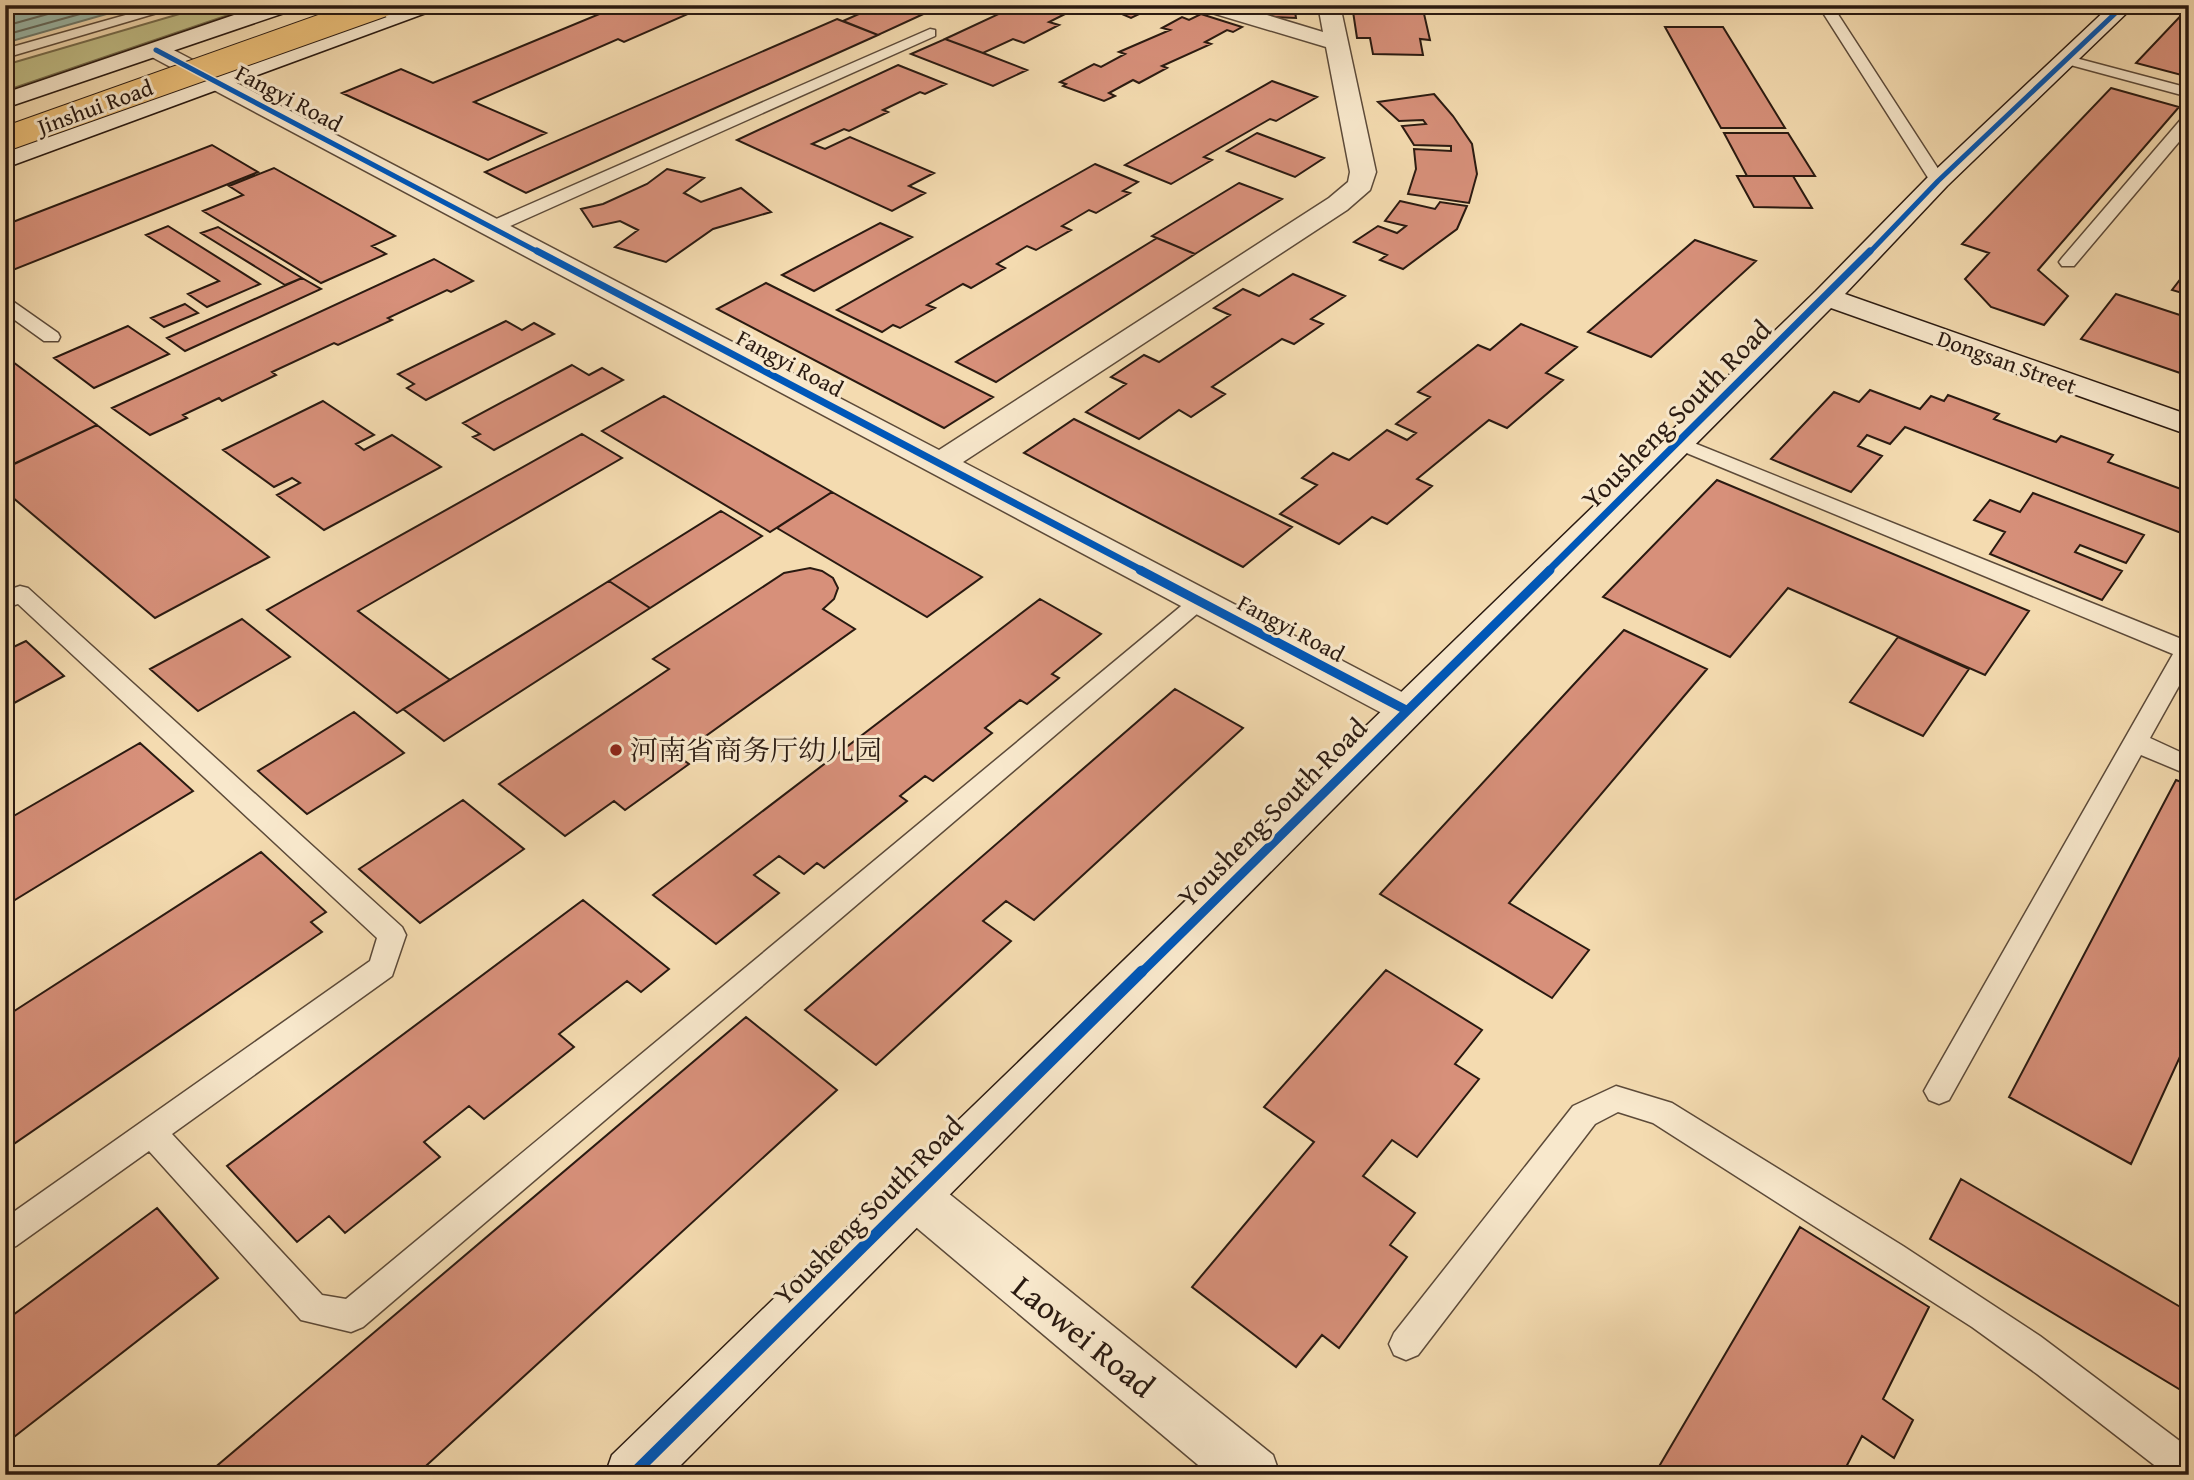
<svg xmlns="http://www.w3.org/2000/svg" width="2194" height="1480" viewBox="0 0 2194 1480" font-family="'Gentium Book Plus','Noto Serif SC',serif">
<style>
.green{fill:#c1be87;stroke:#766c4c;stroke-width:2}
.water{fill:#9cbbac;stroke:#6e7b6e;stroke-width:2}
.lines{fill:none;stroke-linecap:round;stroke-linejoin:round}
.shore{stroke:#636a5e;stroke-width:2}
.building{fill:#d7907a;stroke:#2a1a11;stroke-width:2}
.lane-casing{stroke:#5c4a39;stroke-width:3}
.street-casing{stroke:#5c4a39;stroke-width:3}
.secondary-casing{stroke:#2a1a11;stroke-width:3}
.lane{fill:#f8e8cc;fill-rule:evenodd}
.street{fill:#f8e8cc;fill-rule:evenodd}
.secondary{fill:#f8e8cc;fill-rule:evenodd}
.primary-bridge-casing{stroke:#2a1a11;stroke-width:26;stroke-linecap:butt}
.primary-bridge{stroke:#eabe78;stroke-width:24}
.cycleway-far3-casing{stroke:#f8e8cc;stroke-width:8}
.cycleway-far2-casing{stroke:#f8e8cc;stroke-width:10}
.cycleway-far1-casing{stroke:#f8e8cc;stroke-width:13}
.cycleway-casing{stroke:#f8e8cc;stroke-width:16}
.cycleway-far3{stroke:#0057b8;stroke-width:5}
.cycleway-far2{stroke:#0057b8;stroke-width:7}
.cycleway-far1{stroke:#0057b8;stroke-width:9}
.cycleway{stroke:#0057b8;stroke-width:11}
.poi-dot{fill:#8f2418;stroke:#f8e8cc;stroke-width:2.5}
.labels{text-anchor:middle;stroke-width:6;stroke-linejoin:round;paint-order:stroke}
.far-street-label{font-size:23px;fill:#2a1a11;stroke:#f8e8cc}
.street-label{font-size:28px;fill:#2a1a11;stroke:#f8e8cc}
.poi-label{font-size:28px;fill:#2a1a11;stroke:#f8e8cc;text-anchor:start}
.near-street-label{font-size:33px;fill:#2a1a11;stroke:#f8e8cc}
</style>
<rect width="100%" height="100%" fill="#f4dbb0"/>
<filter id="stains"><feTurbulence type="fractalNoise" baseFrequency=".00286" numOctaves="4"/><feColorMatrix values="0 0 0 0 .2 0 0 0 0 .09 0 0 0 0 .02 0 0 0 .5 -.17"/></filter>
<radialGradient id="worn" r=".72"><stop offset=".6" stop-color="#630" stop-opacity="0"/><stop offset="1" stop-color="#630" stop-opacity=".3"/></radialGradient>
<!-- green -->
<path class="green" d="M210,5H258L5,91V65Z"/>
<!-- water -->
<path class="water" d="M13,5H138L5,43V8Z"/>
<g class="lines">
<!-- shore -->
<path class="shore" d="M5,26L80,5
M5,35L112,5"/>
</g>
<!-- building -->
<path class="building" d="M621,5H698L682,12L688,14L624,42L618,39L474,102L546,133L488,160L342,93L401,69L433,83Z
M879,5H943L878,35L843,21Z
M1018,5L1079,7L1049,22L1059,25L1024,43L1013,39L983,53L945,39Z
M1101,5H1158L1131,18Z
M1248,5H1294L1296,18L1273,17Z
M1352,5H1422L1430,40L1420,39L1423,55L1373,54L1370,38H1357Z
M2189,7V77L2136,63Z
M1201,14L1242,27L1233,32L1227,30L1205,42L1211,44L1162,66L1167,68L1139,83L1133,80L1109,93L1115,96L1104,101L1063,86L1066,84L1060,82L1094,64L1101,67L1125,54L1119,52L1170,30L1162,28L1182,17L1189,20Z
M837,19L878,35L526,193L485,172Z
M1665,27H1723L1785,128H1721Z
M945,39L983,53L1027,70L993,86L911,54Z
M898,65L946,84L925,94L920,92L883,110L888,112L849,131L844,129L812,144L825,149L850,137L934,173L909,186L925,193L892,211L737,140Z
M1272,81L1317,97L1276,121L1270,119L1204,157L1212,160L1171,184L1125,165Z
M2111,88L2179,107L2038,270L2068,296L2044,325L1991,307L1965,279L1989,253L1962,244Z
M1434,94L1453,116L1472,144L1477,174L1469,203L1408,194L1416,169L1414,149L1451,151V146L1414,145L1402,126L1426,124L1423,120L1399,121L1378,102Z
M1257,133L1324,158L1295,177L1227,151Z
M1724,133H1788L1815,176H1747Z
M212,145L258,172L13,270L5,265V225Z
M1095,164L1138,182L1123,191L1130,193L1096,213L1089,210L1062,226L1071,230L1036,250L1027,246L997,264L1005,268L971,288L963,284L927,305L935,308L900,328L893,325L882,332L837,310Z
M274,168L395,236L372,246L386,254L321,283L203,211L243,195L229,186Z
M667,169L704,178L684,193L701,202L741,188L771,212L713,229L666,262L615,247L638,230L620,221L593,227L581,209L603,204L647,184Z
M1737,176H1793L1812,208L1754,207Z
M1239,183L1282,199L1195,254L1152,236Z
M1400,201L1435,209L1440,202L1467,206L1457,229L1403,269L1380,260L1387,255L1354,242L1378,226L1397,233L1406,226L1385,221Z
M880,223L912,237L814,291L782,275Z
M168,226L260,284L207,307L188,294L219,281L146,235Z
M218,227L302,278L285,285L201,233Z
M1157,238L1195,254L996,382L956,362Z
M1695,240L1756,261L1651,357L1588,332Z
M434,259L473,281L451,292L447,290L388,318L392,320L338,345L334,343L272,372L276,375L222,401L219,398L183,415L187,418L150,435L112,408Z
M2189,268V295L2172,290Z
M1293,274L1345,296L1311,319L1323,324L1294,344L1282,339L1212,387L1225,394L1191,417L1179,410L1139,439L1086,412L1126,384L1111,377L1144,355L1159,362L1230,315L1214,308L1243,289L1259,296Z
M302,278L321,289L185,351L167,338Z
M766,283L993,397L944,428L717,309Z
M2116,294L2189,318V376L2081,339Z
M185,304L198,313L164,327L151,318Z
M506,321L522,330L534,323L554,334L426,400L407,388L414,384L398,374Z
M1521,324L1577,347L1546,373L1563,380L1507,428L1489,420L1417,479L1432,486L1387,524L1372,517L1339,544L1280,514L1317,485L1302,478L1333,453L1349,460L1387,430L1407,440L1416,433L1396,424L1430,397L1418,392L1478,345L1490,350Z
M128,326L169,354L94,388L54,358Z
M5,356L97,425L10,466L5,462Z
M572,365L589,375L602,368L623,380L494,450L473,437L480,434L463,423Z
M1870,390L1920,409L1931,396L1944,401L1948,395L1999,414L1994,419L2056,442L2061,436L2113,455L2108,462L2189,492V536L1905,427L1890,444L1867,435L1858,446L1882,456L1851,492L1771,459L1834,392L1859,402Z
M664,396L832,492L770,532L602,431Z
M323,401L374,435L356,444L364,450L392,435L441,467L324,530L277,495L300,483L292,478L274,487L223,450Z
M1074,419L1292,527L1243,567L1024,453Z
M97,425L269,557L155,618L5,491V468Z
M582,434L622,458L358,611L450,680L397,713L267,610Z
M1717,480L2029,611L1985,675L1788,588L1730,657L1603,597Z
M832,492L982,577L927,617L777,528Z
M2033,493L2144,535L2126,563L2080,545L2075,552L2122,571L2102,600L1990,554L2005,532L1974,520L1990,500L2020,512Z
M721,511L762,536L650,608L609,581Z
M810,568L822,571L833,578L838,588L834,599L823,609L855,629L678,756L689,764L625,810L614,801L565,836L499,784L669,669L653,659L784,573Z
M609,581L650,608L444,741L403,709Z
M1040,599L1101,634L1052,674L1059,678L1027,704L1020,700L985,728L992,733L933,781L925,776L900,796L907,801L824,868L817,863L804,874L779,856L754,875L779,893L716,944L653,895Z
M242,619L290,657L198,711L150,669Z
M1624,630L1707,669L1509,903L1589,950L1552,998L1380,894Z
M1898,637L1969,669L1923,736L1850,702Z
M26,641L64,676L5,708V651Z
M1175,689L1243,728L1034,920L1006,901L983,921L1011,941L876,1065L805,1010Z
M354,712L404,753L307,814L258,771Z
M140,743L193,791L5,906V821Z
M2176,780L2189,785V1037L2131,1164L2009,1097Z
M463,800L524,849L420,923L359,869Z
M261,852L326,912L311,922L322,932L5,1150V1017Z
M583,900L669,969L641,992L627,981L559,1034L574,1047L484,1119L469,1106L424,1142L440,1157L345,1233L329,1216L297,1242L227,1166Z
M1386,970L1482,1030L1455,1064L1479,1079L1417,1157L1392,1140L1363,1176L1415,1213L1390,1245L1407,1257L1339,1348L1322,1335L1296,1367L1192,1287L1314,1142L1264,1107Z
M746,1017L837,1090L416,1475H206Z
M1961,1179L2189,1312V1395L1930,1239Z
M157,1208L218,1278L5,1444V1321Z
M1800,1227L1929,1307L1883,1399L1913,1420L1894,1458L1862,1436L1842,1475H1654Z"/>
<g class="lines">
<!-- lane casing -->
<g class="lane-casing">
<path id="lane" d="M161,5H184L5,58V49Z
M1818,5H1832L1946,181L1944,184H1932Z
M930,29L935,30V36L499,231L493,232L484,227L487,223Z
M2068,56L2189,88V97L2063,63L2061,60Z
M2189,115V130L2074,266H2062L2059,262L2062,258L2183,117Z
M5,299L11,300L58,333L60,337L58,341H44L5,313Z
M1679,437L2189,642V668L2150,738L2189,756V775L2141,755L1949,1100L1939,1104L1929,1100L1924,1091L1929,1082L2173,654L1672,447L1669,443L1672,439Z
M20,586L28,588L402,927L406,935L392,976L172,1134L322,1295L346,1299L1192,597L1200,595L1208,597L1211,602L363,1327L351,1332L301,1320L149,1151L16,1246L5,1251V1218L370,961L377,938L18,604L5,608V591Z
M1616,1086L1672,1103L1903,1246L2040,1336L2189,1448V1475H2167L2037,1374L1972,1327L1653,1123L1618,1112L1595,1124L1418,1355L1406,1360L1394,1355L1389,1344L1394,1333L1573,1106Z"/>
</g>
<!-- street casing -->
<g class="street-casing">
<path id="street" d="M1199,5H1234L1323,32L1318,5H1340L1376,172L1370,190L1347,210L963,462L1419,701L1425,710L1419,719L1406,723L1393,719L148,55L145,50L148,45H164L939,450L1329,198L1348,182L1350,172L1326,47L1202,10Z
M915,1174L932,1180L1273,1455L1280,1475H1210L898,1212L891,1196L898,1180Z"/>
</g>
<!-- secondary casing -->
<g class="secondary-casing">
<path id="secondary" d="M263,5H296L293,10L5,108V93Z
M405,5H437L434,10L5,168V151Z
M2111,5H2135L1947,186L1845,294L2189,415V435L1831,308L671,1475H605L612,1455L1816,291L1929,176Z"/>
</g>
<!-- lane -->
<use href="#lane" class="lane"/>
<!-- street -->
<use href="#street" class="street"/>
<!-- secondary -->
<use href="#secondary" class="secondary"/>
<!-- primary-bridge casing -->
<g class="primary-bridge-casing">
<path id="primary-bridge" d="M5,139L382,5"/>
</g>
<!-- primary-bridge -->
<use href="#primary-bridge" class="primary-bridge"/>
<!-- cycleway-far3 casing -->
<g class="cycleway-far3-casing">
<path id="cycleway-far3" d="M156,50L540,253
M1869,253L1938,181L2124,5"/>
</g>
<!-- cycleway-far2 casing -->
<g class="cycleway-far2-casing">
<path id="cycleway-far2" d="M537,251L1143,571
M1548,571L1870,251"/>
</g>
<!-- cycleway-far1 casing -->
<g class="cycleway-far1-casing">
<path id="cycleway-far1" d="M1140,570L1406,710
M1141,973L1550,570"/>
</g>
<!-- cycleway casing -->
<g class="cycleway-casing">
<path id="cycleway" d="M632,1475L1142,971"/>
</g>
<!-- cycleway-far3 -->
<use href="#cycleway-far3" class="cycleway-far3"/>
<!-- cycleway-far2 -->
<use href="#cycleway-far2" class="cycleway-far2"/>
<!-- cycleway-far1 -->
<use href="#cycleway-far1" class="cycleway-far1"/>
<!-- cycleway -->
<use href="#cycleway" class="cycleway"/>
</g>
<!-- markers -->
<circle class="poi-dot" cx="616" cy="750" r="7"/>
<g class="labels">
<!-- far-street labels -->
<g class="far-street-label">
<text transform="translate(289 98) rotate(28)" y="8">Fangyi Road</text>
<text transform="translate(95 107) rotate(-20)" y="8">Jinshui Road</text>
<text transform="translate(2007 362) rotate(20)" y="8">Dongsan Street</text>
<text transform="translate(790 363) rotate(28)" y="8">Fangyi Road</text>
<text transform="translate(1291 628) rotate(28)" y="8">Fangyi Road</text>
</g>
<!-- street labels -->
<g class="street-label">
<text transform="translate(1676 414) rotate(-45)" y="10">Yousheng South Road</text>
<text transform="translate(1272 812) rotate(-45)" y="10">Yousheng South Road</text>
<text transform="translate(868 1210) rotate(-45)" y="10">Yousheng South Road</text>
</g>
<!-- poi labels -->
<g class="poi-label">
<text x="630" y="760">河南省商务厅幼儿园</text>
</g>
<!-- near-street labels -->
<g class="near-street-label">
<text transform="translate(1084 1336) rotate(39)" y="12">Laowei Road</text>
</g>
</g>
<!-- margin -->
<rect width="2194" height="1480" fill="none" stroke="#f4dbb0" stroke-width="28"/>
<rect x="7" y="7" width="2180" height="1466" fill="none" stroke="#2a1a11" stroke-width="3.5"/>
<rect x="14" y="14" width="2166" height="1452" fill="none" stroke="#2a1a11" stroke-width="2"/>
<rect width="100%" height="100%" filter="url(#stains)"/>
<rect width="100%" height="100%" fill="url(#worn)"/>
</svg>
